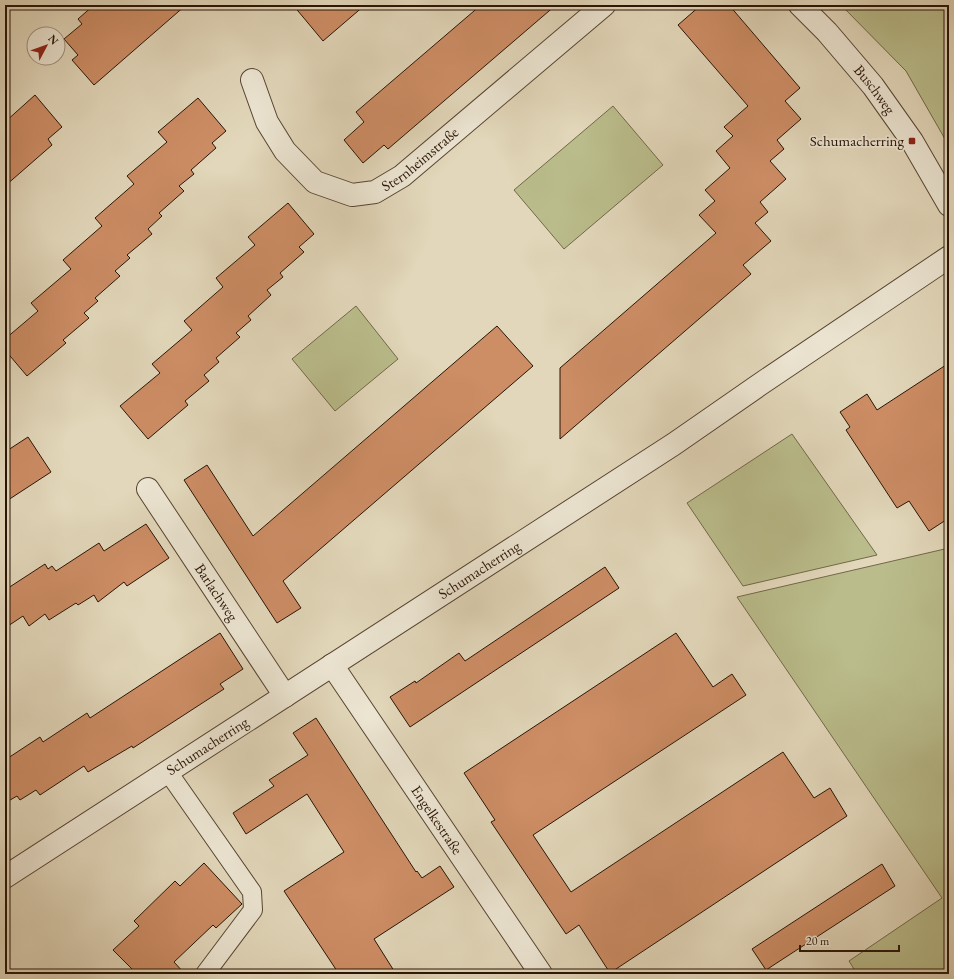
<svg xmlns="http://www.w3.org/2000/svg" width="954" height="979" viewBox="0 0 954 979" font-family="'EB Garamond',serif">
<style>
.green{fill:#babc8b;stroke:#726848}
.building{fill:#cd8d65;stroke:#291406}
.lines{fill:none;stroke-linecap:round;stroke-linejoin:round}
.service-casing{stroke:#574533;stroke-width:20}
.minor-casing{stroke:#574533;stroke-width:24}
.service{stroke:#ece5d2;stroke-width:18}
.minor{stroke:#ece5d2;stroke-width:22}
.poi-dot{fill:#8f2418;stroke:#ece5d2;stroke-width:1.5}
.labels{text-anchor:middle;stroke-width:3.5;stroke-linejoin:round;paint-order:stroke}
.street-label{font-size:15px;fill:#291406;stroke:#ece5d2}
.poi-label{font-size:15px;fill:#291406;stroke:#ece5d2;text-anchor:end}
</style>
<rect width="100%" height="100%" fill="#e2d7ba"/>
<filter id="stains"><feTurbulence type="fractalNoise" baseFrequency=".005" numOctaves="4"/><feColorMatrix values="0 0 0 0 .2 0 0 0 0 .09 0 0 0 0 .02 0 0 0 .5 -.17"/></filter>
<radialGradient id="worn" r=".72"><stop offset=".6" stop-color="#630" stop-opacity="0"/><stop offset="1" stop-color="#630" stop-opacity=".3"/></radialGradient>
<!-- green -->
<path class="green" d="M841,5H949V146L906,71Z
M613,106L663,165L564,249L514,190Z
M356,306L398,359L335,411L292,359Z
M792,434L877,555L743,586L687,503Z
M949,548V974H857L849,961L942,898L737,597Z"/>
<!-- building -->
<path class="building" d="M94,5H186L94,85L72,60L78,55L64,39L82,24L78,19Z
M293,5H365L323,41Z
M481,5H556L388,149L384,145L363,163L344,140L364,122L356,112Z
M701,5H729L800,88L785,101L801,119L777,140L784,149L770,161L786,179L760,202L768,212L755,223L771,241L743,265L751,274L560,439V368L716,233L699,215L715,201L705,190L730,168L716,151L733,136L724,127L748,106L678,25Z
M35,95L62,127L48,139L52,145L5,186V122Z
M198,98L226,131L212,143L216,148L191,170L194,174L179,186L184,191L159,213L162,216L148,229L152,234L127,255L130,258L115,271L120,276L95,298L98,301L84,313L89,318L63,340L66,343L27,376L5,350V339L38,311L31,303L71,269L63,260L102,226L95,218L134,184L127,176L167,142L158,132Z
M288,203L314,234L299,247L304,252L280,273L283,277L267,290L271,295L248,316L251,320L236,333L240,337L216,358L219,362L204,375L209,381L185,401L188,405L148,439L120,406L160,373L152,364L192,330L184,321L223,287L216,278L255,245L248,237Z
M497,326L533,366L283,581L301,608L277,623L184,480L207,465L253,536Z
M949,363V518L929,531L909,501L897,508L846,430L850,427L840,412L867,394L877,410Z
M28,437L51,472L5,502V452Z
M146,524L169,558L127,586L124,582L98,602L94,595L78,605L76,603L49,620L45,614L29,626L23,616L5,628V590L45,564L48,569L52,566L56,571L99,543L104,551Z
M605,567L619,588L410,727L390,697L415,681L416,683L459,653L465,661Z
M220,633L243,669L220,684L224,689L133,748L132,746L88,772L84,766L40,795L36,790L20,800L17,796L5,803V760L40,737L43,742L87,713L90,718Z
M676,633L713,687L732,674L746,695L533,835L571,892L783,752L814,798L830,788L847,816L610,973L579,925L566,934L491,822L495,820L464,773Z
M316,718L416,872L417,871L422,878L440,866L454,887L374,939L396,974H339L284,891L344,852L307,794L246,834L233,813L274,786L269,780L308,755L293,733Z
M204,863L242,904L216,928L213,925L174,962L185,974H137L113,950L139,926L134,921L175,881L180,886Z
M882,864L895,886L766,970L752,949Z"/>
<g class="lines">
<!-- service casing -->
<g class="service-casing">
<path id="service" d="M168,772L252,892L253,910L205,974"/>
</g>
<!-- minor casing -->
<g class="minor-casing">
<g id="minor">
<path id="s1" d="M800,5L827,32L873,86L912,141L949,205"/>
<path id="s2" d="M252,80L267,122L285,151L315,182L352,195L375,192L402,176L604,5"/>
<path id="s3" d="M148,489L285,696"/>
<path id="s4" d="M332,665L541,974"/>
<path id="s5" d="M5,877L674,444L759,385L949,257"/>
</g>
</g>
<!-- service -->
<use href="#service" class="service"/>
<!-- minor -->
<use href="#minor" class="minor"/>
</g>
<!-- markers -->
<rect class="poi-dot" x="908" y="137" width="8" height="8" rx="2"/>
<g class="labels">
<!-- street labels -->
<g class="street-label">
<text dy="5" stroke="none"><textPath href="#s1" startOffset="113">Buschweg</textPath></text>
<text dy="5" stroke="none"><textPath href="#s2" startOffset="240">Sternheimstraße</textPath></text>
<text dy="5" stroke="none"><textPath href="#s5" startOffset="565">Schumacherring</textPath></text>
<text dy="5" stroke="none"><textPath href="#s3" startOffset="124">Barlachweg</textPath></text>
<text dy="5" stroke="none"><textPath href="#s5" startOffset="241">Schumacherring</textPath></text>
<text dy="5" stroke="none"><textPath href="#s4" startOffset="187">Engelkestraße</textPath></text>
</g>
<!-- poi labels -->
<g class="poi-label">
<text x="904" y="146">Schumacherring</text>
</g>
</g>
<!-- margin -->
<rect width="954" height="979" fill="none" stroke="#e2d7ba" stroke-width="20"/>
<rect x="6" y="6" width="942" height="967" fill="none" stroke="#291406" stroke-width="2"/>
<rect x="10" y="10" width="934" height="959" fill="none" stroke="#291406"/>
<!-- north arrow -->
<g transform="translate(46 46) rotate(49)"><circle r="19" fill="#ece5d2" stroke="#9e9180"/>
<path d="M0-3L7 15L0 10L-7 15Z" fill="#8f2418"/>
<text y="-6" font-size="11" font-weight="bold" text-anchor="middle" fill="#291406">N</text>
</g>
<!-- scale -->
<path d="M800 945v6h99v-6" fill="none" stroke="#291406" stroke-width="2"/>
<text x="806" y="945" font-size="12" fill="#291406" stroke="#ece5d2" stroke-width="3" paint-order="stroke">20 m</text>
<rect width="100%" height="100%" filter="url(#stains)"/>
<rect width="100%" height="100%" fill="url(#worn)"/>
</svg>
